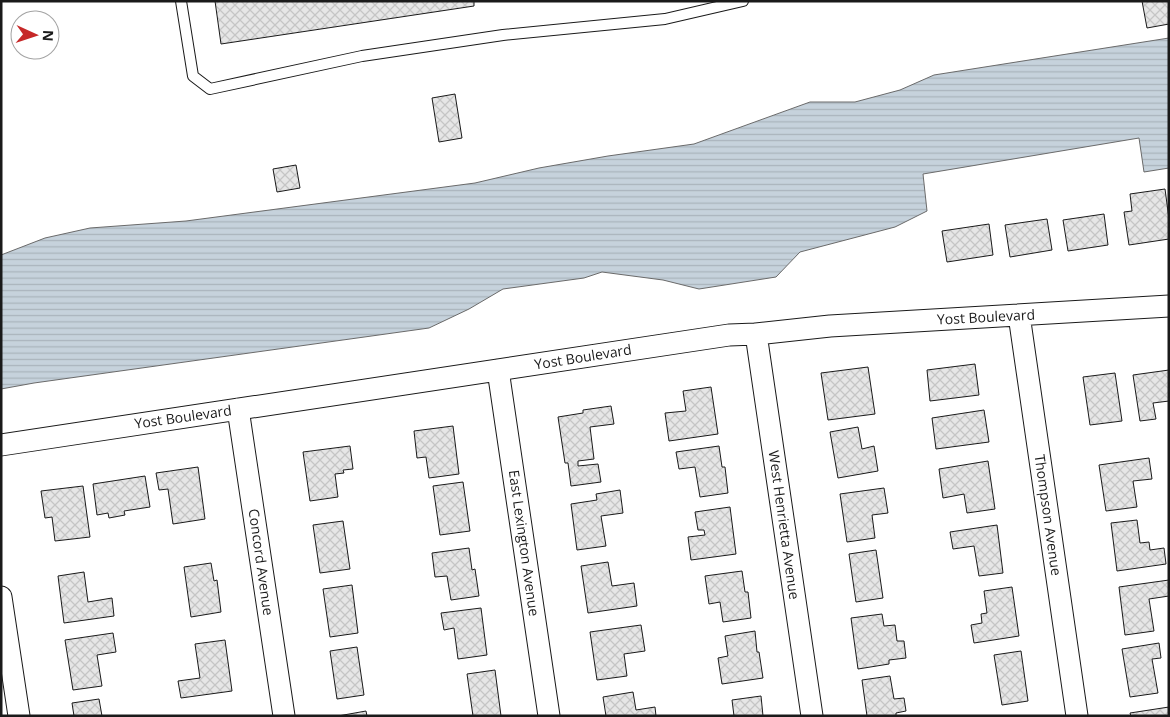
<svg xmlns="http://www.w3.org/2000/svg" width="1170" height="717" viewBox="0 0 1170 717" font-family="'Open Sans',sans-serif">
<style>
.water{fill:url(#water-rules);stroke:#6a6a6a}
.building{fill:url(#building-cross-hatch);stroke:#1a1a1a}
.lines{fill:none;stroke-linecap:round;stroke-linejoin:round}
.lane-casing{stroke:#1a1a1a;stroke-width:12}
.street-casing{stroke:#1a1a1a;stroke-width:23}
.lane{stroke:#fff;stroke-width:10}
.street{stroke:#fff;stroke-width:21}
.labels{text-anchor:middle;stroke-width:4;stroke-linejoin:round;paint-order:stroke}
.street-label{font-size:14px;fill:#1a1a1a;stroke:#fff}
</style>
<defs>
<pattern id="water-rules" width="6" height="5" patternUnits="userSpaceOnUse" patternTransform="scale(1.25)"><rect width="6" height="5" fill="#c6d2dc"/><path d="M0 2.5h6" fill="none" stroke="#aab4bc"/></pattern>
<pattern id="building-cross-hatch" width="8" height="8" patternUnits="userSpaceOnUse" patternTransform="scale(1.25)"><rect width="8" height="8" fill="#e6e6e6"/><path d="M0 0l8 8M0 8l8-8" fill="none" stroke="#c5c5c5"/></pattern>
</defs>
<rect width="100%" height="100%" fill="#fff"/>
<!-- water -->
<path class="water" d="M1169,38V168L1144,172L1139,138L923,174L927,211L895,227L800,252L776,277L699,289L663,280L602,272L584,278L503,289L469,309L429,328L34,383L1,389V255L45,238L90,228L186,221L475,183L539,168L608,156L694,144L810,102H855L900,90L934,75Z"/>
<!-- building -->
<path class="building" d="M215,1H474V6L221,44Z
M1142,1H1169V24L1147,28Z
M455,94L462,138L439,142L432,98Z
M296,165L300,188L277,192L273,169Z
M1165,189L1169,219V239L1129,245L1124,212L1132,211L1130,194Z
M1104,214L1108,245L1068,251L1063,220Z
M1047,219L1052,250L1010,257L1005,225Z
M989,224L993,255L947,262L942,231Z
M975,364L979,395L930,401L927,370Z
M868,367L875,414L828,420L821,373Z
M1169,370V401L1153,403L1156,419L1140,421L1133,375Z
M1115,373L1122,421L1090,425L1083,377Z
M711,387L718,434L669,441L665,413L686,411L683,391Z
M611,406L614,424L590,427L594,459L578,461V466L598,464L601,482L571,486L568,463H565L558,417L583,413V410Z
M984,410L989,442L936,449L932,418Z
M453,426L459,474L429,478L426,457L417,458L414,431Z
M858,427L862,449L874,446L878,471L838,478L830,432Z
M350,446L353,469L343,470L344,473L335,474L338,497L310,501L303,452Z
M719,446L722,467H725L728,493L700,497L695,467L679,469L676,452Z
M1149,458L1152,479L1133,481L1137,507L1106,511L1099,465Z
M988,461L995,509L967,513L964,494L943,498L939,469Z
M198,467L205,519L173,524L168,489L159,490L156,473Z
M145,476L150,507L124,511L125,515L109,518L108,513L97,515L93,484Z
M463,482L470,531L440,535L433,486Z
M83,486L90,537L55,541L52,517L45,518L41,491Z
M884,488L888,513L872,515L875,538L847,542L840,494Z
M620,490L623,513L601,516L606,546L577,550L571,504L597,500L596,494Z
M730,507L736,554L691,560L688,537L705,535L704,530H698L695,512Z
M1137,520L1140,543L1149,542L1150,550L1164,548L1166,564L1117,571L1111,523Z
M343,521L350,569L320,573L313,525Z
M997,525L1003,573L979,576L974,546L953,549L950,532Z
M469,548L472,570L475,569L479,596L451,600L447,576L435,577L432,553Z
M876,550L883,598L856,602L849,554Z
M608,562L612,586L634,583L637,606L588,613L581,566Z
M211,563L214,581L217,580L221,612L191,617L184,567Z
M742,571L745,592H748L751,618L723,622L720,602L709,604L705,576Z
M84,572L88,602L112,598L114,616L64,623L58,576Z
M1169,580V596L1149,599L1154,631L1125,635L1119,587Z
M352,585L358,633L330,637L323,589Z
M1012,587L1019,636L974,643L971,625L982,623L981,614L987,613L984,591Z
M481,608L487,655L458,659L454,628L444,630L441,613Z
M882,614L884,626L895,625L897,641H904L906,658L889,660V664L858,669L851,618Z
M641,625L645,651L624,654L627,676L597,680L590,632Z
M755,631L757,652H759L763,678L722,684L718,658L728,656L725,636Z
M113,633L116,652L97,655L102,686L73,690L65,640Z
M225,640L232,691L181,698L178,681L200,678L195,644Z
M1159,643L1161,658L1152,659L1158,693L1130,697L1122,649Z
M357,647L364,695L337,699L330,651Z
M1021,651L1028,701L1002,705L994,655Z
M495,670L501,716H473L467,674Z
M890,676L894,699L904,698L906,711L896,713V716H867L862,680Z
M633,692L636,710L655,707L656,716H606L603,697Z
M761,696L763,716H734L732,700Z
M99,699L102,716H74L72,703Z
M1169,707V716H1131L1130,713Z
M366,711L367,716H338Z"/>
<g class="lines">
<!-- lane casing -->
<g class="lane-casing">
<path id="lane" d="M181,1L193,76L210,89L362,56L503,35L665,19L743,1"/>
</g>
<!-- street casing -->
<g class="street-casing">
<path id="street" d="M1019,315L1077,716
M756,334L812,716
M498,370L549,716
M238,409L284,716
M1,445L729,335L756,334L830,326L1169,306
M1,597L19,716"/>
</g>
<!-- lane -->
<use href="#lane" class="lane"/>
<!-- street -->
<use href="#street" class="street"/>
</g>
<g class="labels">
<!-- street labels -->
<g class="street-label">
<text transform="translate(986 317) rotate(-3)" y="5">Yost Boulevard</text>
<text transform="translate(583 357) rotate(-9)" y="5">Yost Boulevard</text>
<text transform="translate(183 417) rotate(-8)" y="5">Yost Boulevard</text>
<text transform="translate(1048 515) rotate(82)" y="5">Thompson Avenue</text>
<text transform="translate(784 525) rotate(82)" y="5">West Henrietta Avenue</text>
<text transform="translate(524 543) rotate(82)" y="5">East Lexington Avenue</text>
<text transform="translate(261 562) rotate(82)" y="5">Concord Avenue</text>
</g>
</g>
<!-- border -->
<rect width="1170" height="717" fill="none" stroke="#1a1a1a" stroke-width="5"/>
<!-- north arrow -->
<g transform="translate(35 35) rotate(93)"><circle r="24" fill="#ffffff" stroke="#a3a3a3"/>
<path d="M0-4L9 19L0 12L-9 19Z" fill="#c62828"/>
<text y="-8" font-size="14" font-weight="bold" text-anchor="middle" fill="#1a1a1a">N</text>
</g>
</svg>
